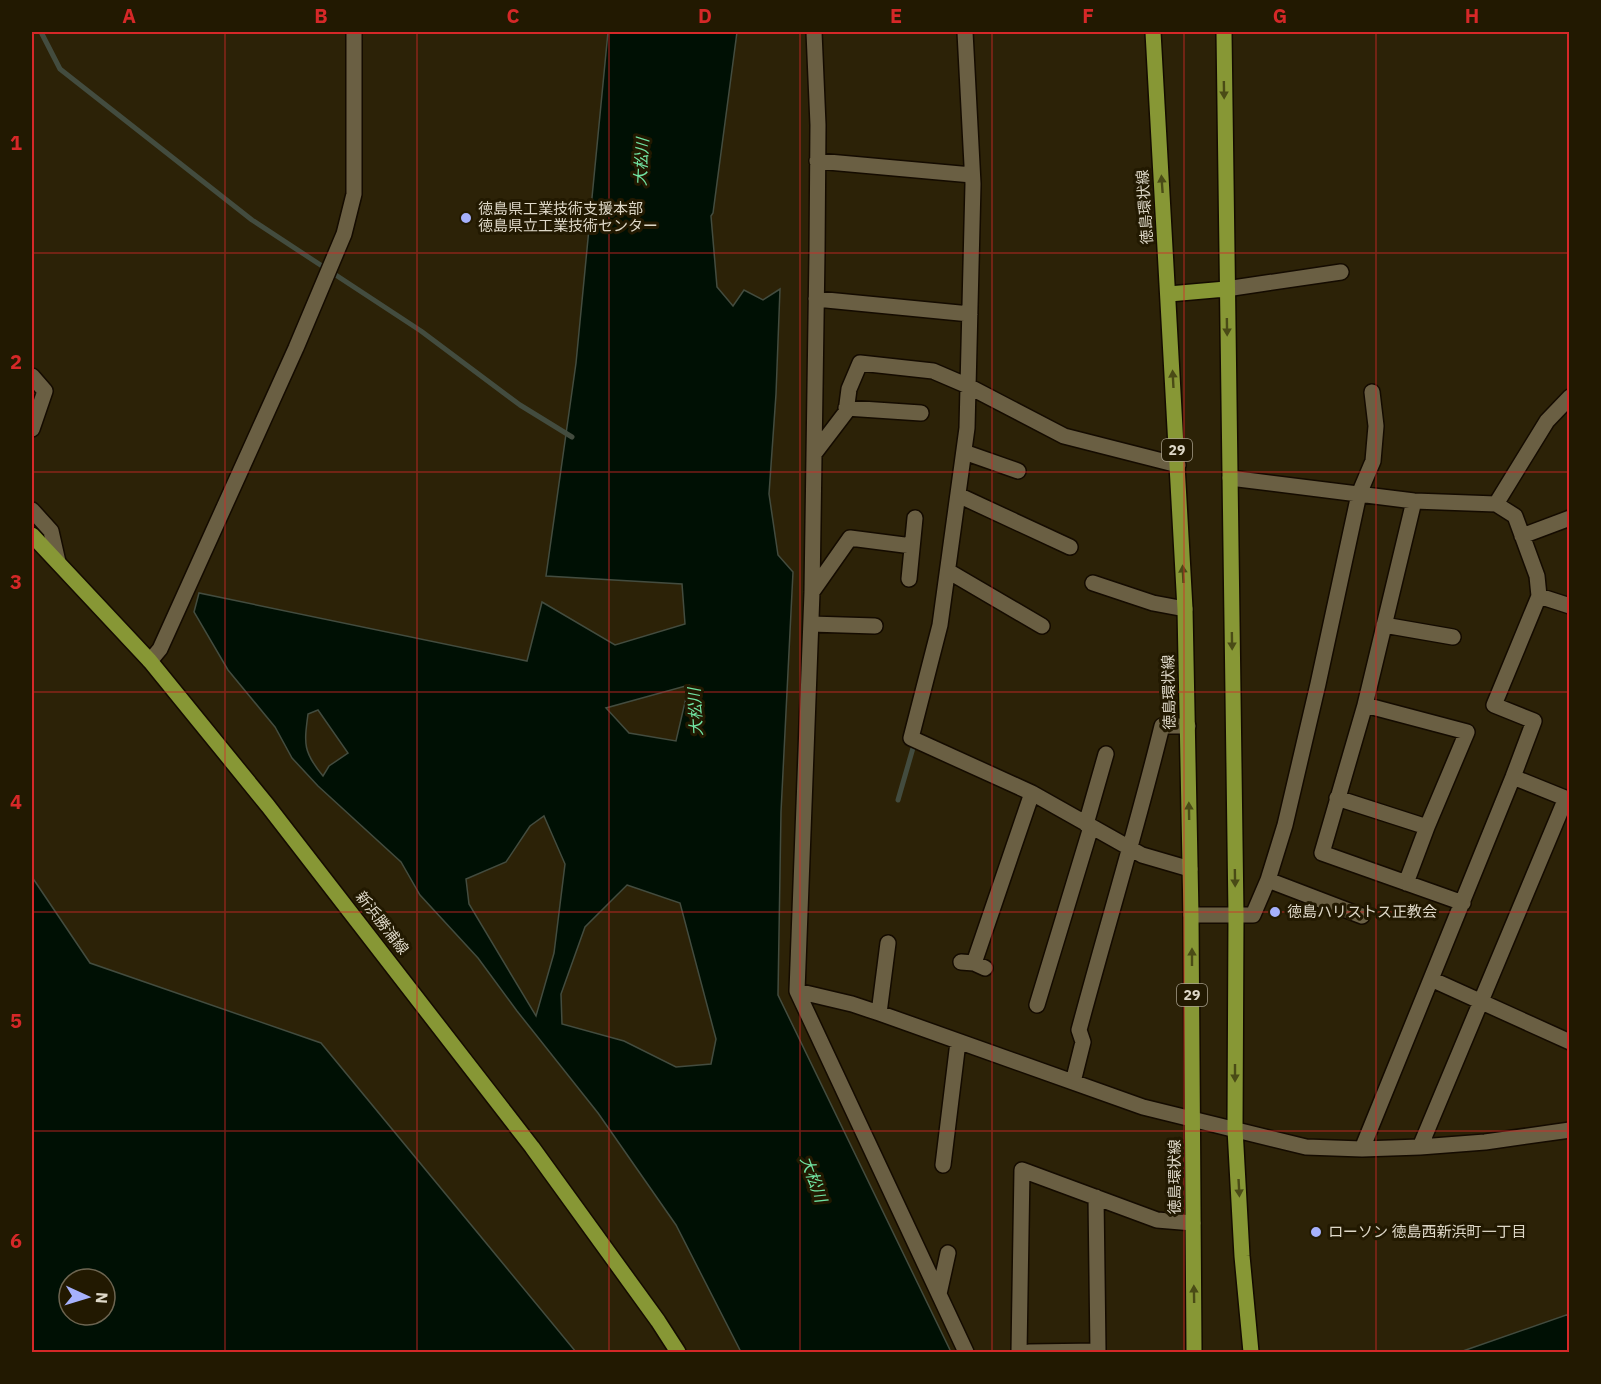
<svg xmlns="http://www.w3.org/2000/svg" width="1601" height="1384" viewBox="0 0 1601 1384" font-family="'IBM Plex Sans','Noto Sans JP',sans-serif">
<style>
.water{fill:#001004;stroke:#434c3f;stroke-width:1.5;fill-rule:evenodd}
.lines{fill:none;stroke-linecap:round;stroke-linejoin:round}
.stream{stroke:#434c3f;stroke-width:5}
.minor-casing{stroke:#140b00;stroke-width:18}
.major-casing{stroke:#140b00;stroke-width:18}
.minor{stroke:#6a5f43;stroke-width:15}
.major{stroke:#879735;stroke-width:15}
.oneway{fill:#4a4b16}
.grid{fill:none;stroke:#d62828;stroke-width:1.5;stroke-opacity:0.55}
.poi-dot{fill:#a6b1fc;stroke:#221901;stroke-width:2}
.labels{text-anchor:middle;stroke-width:6;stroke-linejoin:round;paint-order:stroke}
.shield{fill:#221901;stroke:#a69f8c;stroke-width:1.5}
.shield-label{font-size:14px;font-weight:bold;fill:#ded8c8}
.street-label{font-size:15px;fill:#ded8c8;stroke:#221901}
.poi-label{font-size:15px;fill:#ded8c8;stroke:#221901;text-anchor:start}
.water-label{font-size:16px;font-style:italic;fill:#71e5a3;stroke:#221901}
.neatline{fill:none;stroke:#d62828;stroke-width:2}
.grid-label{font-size:20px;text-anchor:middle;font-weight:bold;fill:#d62828}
</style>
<rect width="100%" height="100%" fill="#2c2207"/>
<!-- water -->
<path class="water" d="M608,32H737L713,213L711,216L717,287L733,306L744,290L763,300L780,289L776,394L769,494L778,555L793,572L781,812L778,995L951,1352H741L676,1225L598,1113L517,1011L478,958L420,895L401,862L318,786L292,758L275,727L228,670L194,612L199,593L527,661L542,602L615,645L685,624L682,584L546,576L576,363ZM689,685L676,741L629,733L606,708ZM318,710L348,753L329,766L323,776C303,752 304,744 308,714ZM544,816L565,864L554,953L536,1016L469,904L466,879L506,862L530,826ZM627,885L680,903L716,1039L711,1064L676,1067L624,1041L562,1024L561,994L585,927Z
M32,877L90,963L321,1043L576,1352H32ZM69,1279H105V1315H69Z
M1569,1314V1352H1460Z"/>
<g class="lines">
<!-- stream -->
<path class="stream" d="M41,32L60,69L252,220L421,331L520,405L572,437
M898,800L913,748"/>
<!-- minor casing -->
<g class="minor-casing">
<path id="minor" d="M814,32L818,125L817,252L812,592L797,991L966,1352
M965,32L973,184L967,428L940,625L911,738L1032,793L1142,855L1190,869
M817,161L972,175
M1226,289L1341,272
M816,299L970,314
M32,376L45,391L32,429
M846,408L921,413
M964,452L1018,471
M814,454L846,412L849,389L860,363L933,371L968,386L1064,436L1178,465
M1230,478L1414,501L1496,504L1515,516L1537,576L1539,596L1494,705L1534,721L1513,777L1362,1149
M958,495L1070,547
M1414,501L1365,705L1322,853L1463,903
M1496,504L1547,421L1570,397
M32,510L51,531L58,562
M1522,536L1570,518
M948,571L1042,626
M909,579L915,518
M1093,583L1153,603L1185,609
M812,592L850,538L912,546
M1539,596L1570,606
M811,624L875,626
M1384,625L1453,637
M150,661L160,649L296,348L344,234L354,194V32
M1513,777L1570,800
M1337,798L1427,827L1467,732L1365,705
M1086,824L1106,754
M1268,880L1362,916
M1406,883L1427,827
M1191,915H1253L1268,880L1285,825L1318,684L1359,494L1373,461L1376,426L1372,392
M961,962L974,963L985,968
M974,963L1032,793
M1431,979L1570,1042
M797,991L852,1004L879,1013L1143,1107L1306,1147L1362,1149L1420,1147L1485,1142L1570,1130
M1037,1005L1091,827
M879,1013L888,943
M1073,1082L1083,1042L1079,1030C1106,929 1137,828 1162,726H1188
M1420,1147L1566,798
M943,1165L958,1042
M939,1294L948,1253
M1019,1352L1022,1170L1157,1220L1193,1223
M1029,1352L1098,1351L1096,1197"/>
</g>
<!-- major casing -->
<g class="major-casing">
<path id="major" d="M1153,32L1185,609L1191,915L1194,1352
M1224,32L1236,915L1235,1129L1242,1256L1251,1352
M1169,294L1226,289
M32,535L150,661L268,806L532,1147L658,1321L678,1352"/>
</g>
<!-- minor -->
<use href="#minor" class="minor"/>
<!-- major -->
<use href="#major" class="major"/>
</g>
<!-- one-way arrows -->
<defs><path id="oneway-solid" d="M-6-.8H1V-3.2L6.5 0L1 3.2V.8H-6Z" transform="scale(1.5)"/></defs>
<g class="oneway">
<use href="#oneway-solid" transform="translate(1224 90) rotate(89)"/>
<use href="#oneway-solid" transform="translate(1162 184) rotate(-94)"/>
<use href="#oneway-solid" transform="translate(1227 327) rotate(89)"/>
<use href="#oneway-solid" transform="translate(1173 379) rotate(-93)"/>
<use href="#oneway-solid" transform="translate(1183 574) rotate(-93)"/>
<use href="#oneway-solid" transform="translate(1232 641) rotate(89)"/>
<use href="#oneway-solid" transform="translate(1189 811) rotate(-91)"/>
<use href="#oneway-solid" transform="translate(1235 878) rotate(89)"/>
<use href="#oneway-solid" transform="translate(1192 957) rotate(-90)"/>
<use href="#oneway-solid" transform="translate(1235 1073) rotate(90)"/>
<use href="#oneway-solid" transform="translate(1239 1188) rotate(87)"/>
<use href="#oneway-solid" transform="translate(1194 1294) rotate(-91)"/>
</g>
<!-- grid -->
<path class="grid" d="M225,32V1352M417,32V1352M609,32V1352M800,32V1352M992,32V1352M1184,32V1352M1376,32V1352M32,253H1570M32,472H1570M32,692H1570M32,912H1570M32,1131H1570"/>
<!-- markers -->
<g class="poi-dot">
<circle cx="466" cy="218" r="6"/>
<circle cx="1275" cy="912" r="6"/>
<circle cx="1316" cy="1232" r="6"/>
</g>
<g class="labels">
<!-- shield labels -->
<g class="shield">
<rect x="1162" y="439" width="30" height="22" rx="4.5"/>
<rect x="1177" y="984" width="30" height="22" rx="4.5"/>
</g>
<g class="shield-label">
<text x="1177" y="455">29</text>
<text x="1192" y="1000">29</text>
</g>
<!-- street labels -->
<g class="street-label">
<text transform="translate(1145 207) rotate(-94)" y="5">徳島環状線</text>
<text transform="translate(1169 692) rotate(-91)" y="5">徳島環状線</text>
<text transform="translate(382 923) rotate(52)" y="5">新浜勝浦線</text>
<text transform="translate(1175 1177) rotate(-90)" y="5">徳島環状線</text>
</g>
<!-- poi labels -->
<g class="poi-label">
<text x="478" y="214">徳島県工業技術支援本部<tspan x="478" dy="17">徳島県立工業技術センター</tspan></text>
<text x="1287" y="917">徳島ハリストス正教会</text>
<text x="1328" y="1237">ローソン 徳島西新浜町一丁目</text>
</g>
<!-- water labels -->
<g class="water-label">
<text transform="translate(641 162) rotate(-87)" y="6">大松川</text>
<text transform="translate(695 712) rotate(-93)" y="6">大松川</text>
<text transform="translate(814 1179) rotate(70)" y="6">大松川</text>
</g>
</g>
<!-- border -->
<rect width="1601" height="1384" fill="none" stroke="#221901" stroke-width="66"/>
<!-- north arrow -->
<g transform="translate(87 1297) rotate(94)"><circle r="28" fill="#221901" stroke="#6d6551" stroke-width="1.5"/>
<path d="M0-4.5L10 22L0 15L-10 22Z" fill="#a6b1fc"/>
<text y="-9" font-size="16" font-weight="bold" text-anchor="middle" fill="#ded8c8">N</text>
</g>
<rect x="33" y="33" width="1535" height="1318" class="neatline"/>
<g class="grid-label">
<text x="129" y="23">A</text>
<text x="321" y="23">B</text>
<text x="513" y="23">C</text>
<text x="705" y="23">D</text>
<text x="896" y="23">E</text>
<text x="1088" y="23">F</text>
<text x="1280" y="23">G</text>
<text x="1472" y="23">H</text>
<text x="16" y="150">1</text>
<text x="16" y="369">2</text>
<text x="16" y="589">3</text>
<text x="16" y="809">4</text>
<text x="16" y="1028">5</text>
<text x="16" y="1248">6</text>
</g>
</svg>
